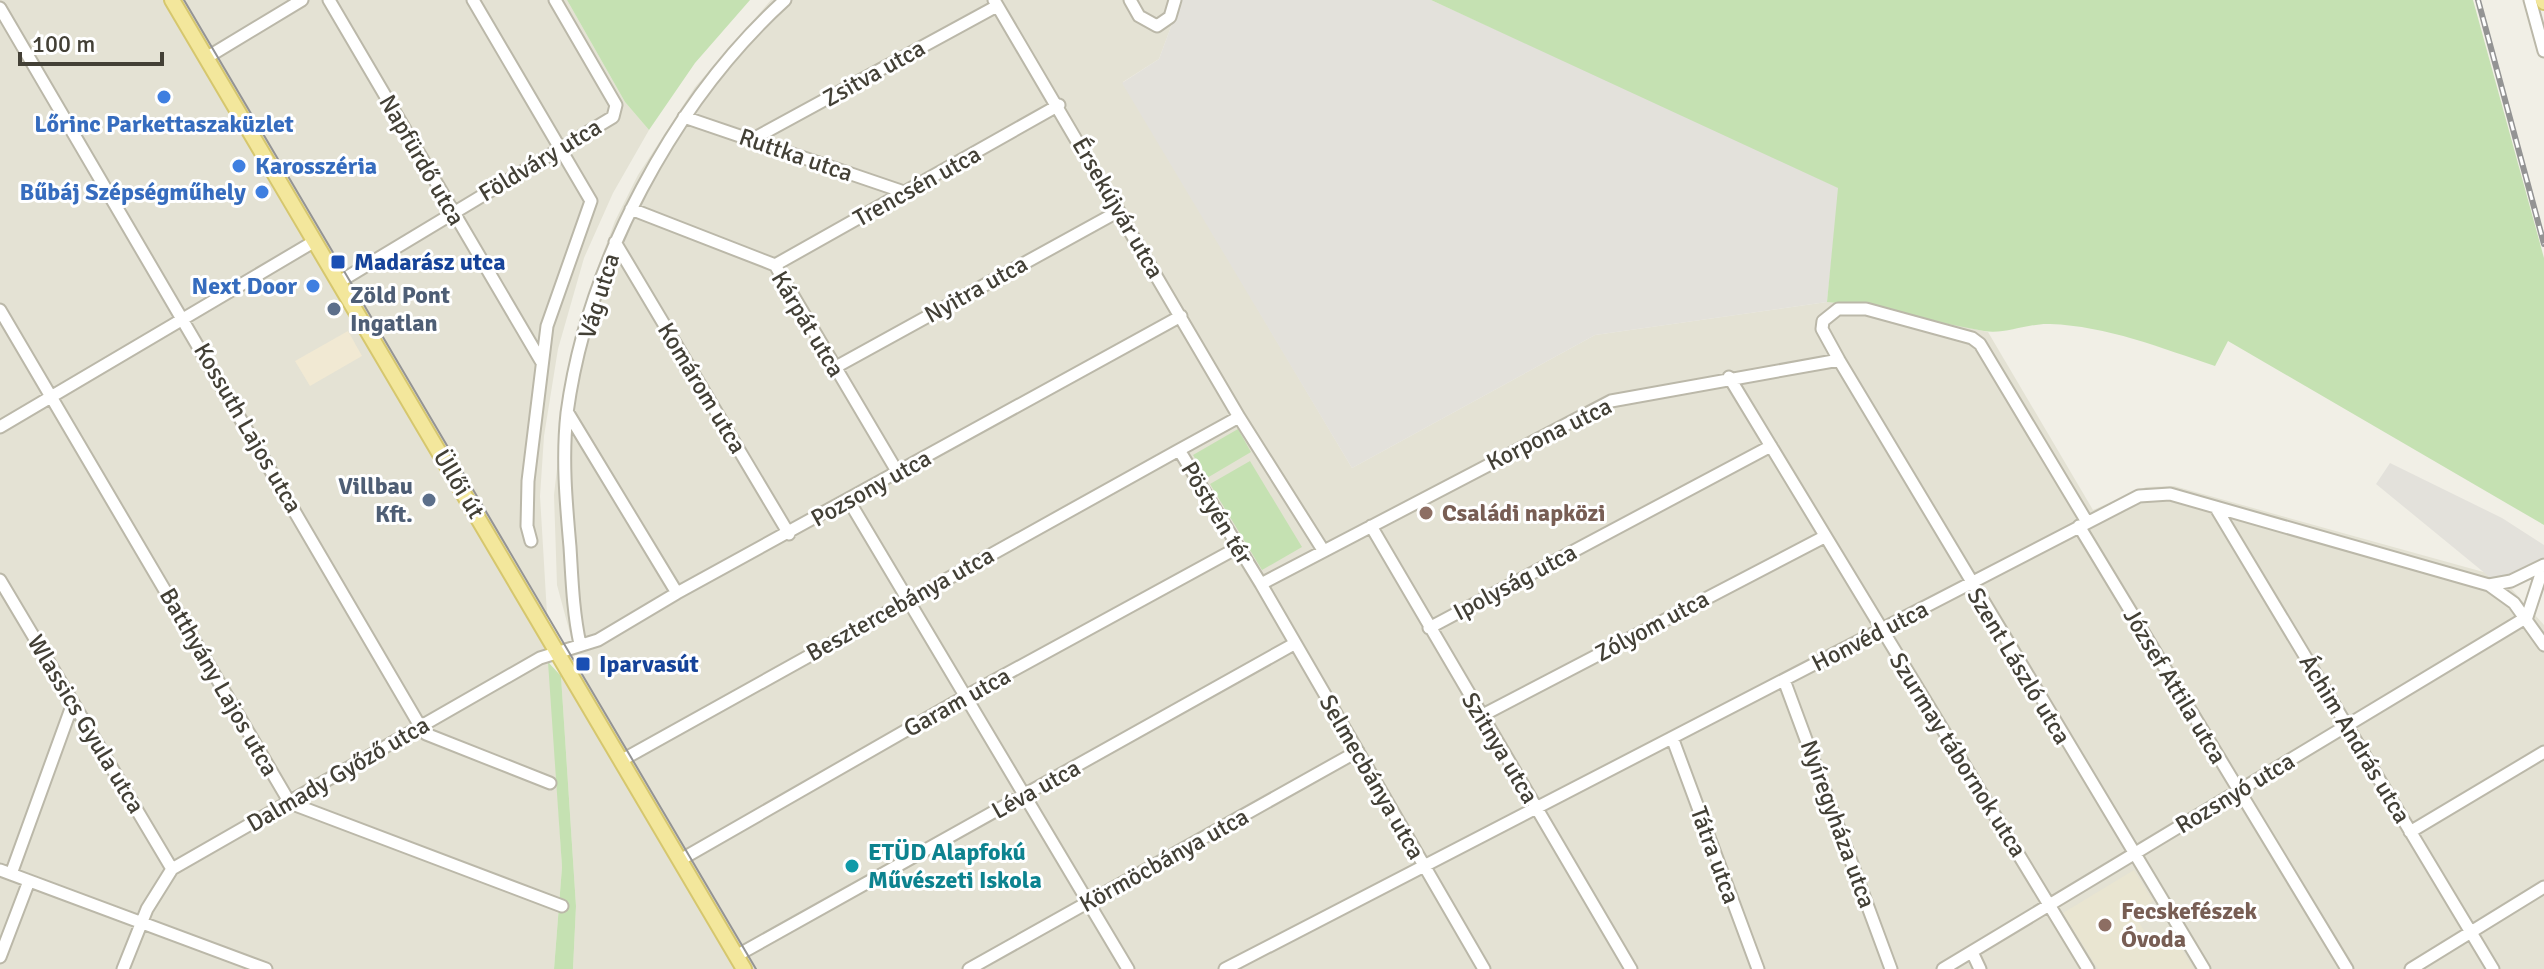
<svg xmlns="http://www.w3.org/2000/svg" width="2544" height="969" viewBox="0 0 2544 969" font-family="Signika,sans-serif">
<style>
.residential{fill:#e4e2d4}
.commercial{fill:#f1e9d3}
.industrial{fill:#e3e1db}
.education{fill:#e9e5d1}
.green{fill:#c5e1b2}
.lines{fill:none;stroke-linecap:round;stroke-linejoin:round}
.minor-casing{stroke:#bbb8a9;stroke-width:15}
.major-casing{stroke:#d6c76e;stroke-width:18}
.minor{stroke:#fff;stroke-width:11}
.major{stroke:#f3e79c;stroke-width:14}
.tram{stroke:#949494;stroke-width:2}
.rail-casing{stroke:#949494;stroke-width:6}
.rail{stroke:#fff;stroke-width:3;stroke-dasharray:9;stroke-linecap:butt}
.shop-dot{fill:#3f7fe0;stroke:#fff;stroke-width:3}
.transit-dot{fill:#1a4fb4;stroke:#fff;stroke-width:3}
.service-dot{fill:#5c6f8a;stroke:#fff;stroke-width:3}
.education-dot{fill:#8d6e63;stroke:#fff;stroke-width:3}
.culture-dot{fill:#0f9aa8;stroke:#fff;stroke-width:3}
.labels{text-anchor:middle;stroke-width:6;stroke-linejoin:round;paint-order:stroke}
.street-label{font-size:24px;fill:#434036;stroke:#fff}
.shop-label{font-size:24px;font-weight:bold;fill:#366cbe;stroke:#fff;text-anchor:end}
.transit-label{font-size:24px;font-weight:bold;fill:#164399;stroke:#fff;text-anchor:start}
.service-label{font-size:24px;font-weight:bold;fill:#4e5e75;stroke:#fff;text-anchor:start}
.education-label{font-size:24px;font-weight:bold;fill:#785e54;stroke:#fff;text-anchor:start}
.culture-label{font-size:24px;font-weight:bold;fill:#0d838f;stroke:#fff;text-anchor:start}
</style>
<rect width="100%" height="100%" fill="#f1efe6"/>
<!-- residential -->
<path class="residential" d="M0,0H567L625,102L649,130L613,193L584,258L558,349L544,436L540,496L562,867L554,969H0Z
M771,0H1181L1159,59L1123,82L1352,468L1595,335L1827,302L1861,304L1988,332L2093,510L2146,487L2174,486L2487,573L2508,585L2544,625V969H573L576,906L561,676L578,663L557,585L554,495L569,364L594,277L615,221L638,175L695,87Z"/>
<!-- commercial -->
<path class="commercial" d="M348,331L362,356L310,386L295,361Z"/>
<!-- industrial -->
<path class="industrial" d="M1181,0H1431L1695,120L1839,188L1827,302L1595,335L1352,468L1122,83L1159,59Z
M2390,463L2502,518L2544,545V557L2511,576L2492,579L2376,484Z"/>
<!-- education -->
<path class="education" d="M2134,870L2153,901L2134,914L2151,942L2170,930L2194,969H2098L2063,913Z"/>
<!-- green -->
<path class="green" d="M567,0H750L695,63L649,130L625,102Z
M1431,0H2473L2544,258V525L2228,341L2215,366C2161,348 2107,326 2050,324C2028,323 2004,335 1984,331C1931,322 1881,306 1827,302L1838,188Z
M1238,429L1251,452L1207,478L1193,455Z
M1250,461L1302,547L1262,570L1210,484Z
M548,662L561,676L576,906L573,969H554L562,867Z"/>
<g class="lines">
<!-- minor casing -->
<g class="minor-casing">
<path id="minor" d="M329,0L541,361
M473,0L591,201L547,326L528,481L527,526L531,541
M994,0L1239,417
M1130,0L1139,16L1157,26L1170,17L1175,0
M2530,0L2544,51
M0,8L420,726L426,734L550,783
M206,58L302,0
M684,117L907,193
M751,140L997,6
M631,209L775,265L898,473
M615,242L789,534
M775,265L1059,105
M339,282L613,117L616,105L555,0
M0,310L290,803L562,906
M834,368L1119,211
M1729,377L2088,969
M568,413L677,593
M0,427L315,241
M849,501L1128,969
M2216,508L2493,969
M2087,522L1980,344L1972,338L1866,309H1838L1823,321L1822,329L1839,360L2204,969
M1371,526L1631,969
M2079,526L2347,969
M1323,550L1239,417L1179,450L1261,584L1611,401L1839,360
M0,580L172,869
M1261,584L1484,969
M2489,585L2514,603L2544,645
M2527,617L2544,565
M1429,628L1771,446
M580,644C573,612 572,579 570,547C566,502 562,458 567,413C587,264 674,101 785,0
M1784,680L1891,969
M1481,716L1824,537
M1673,740L1758,969
M622,760L1179,450
M2410,832L2544,752
M680,860L966,696L1237,548
M0,870L266,969
M11,874L73,703
M1972,952L1980,969
M736,956L1294,644
M0,957L29,881
M123,969L147,909L172,869L540,658L598,640L677,593L1181,316
M969,969L1358,751
M1225,969L2139,496L2170,494L2489,585L2511,581L2544,565
M1943,969L2527,617
M2411,969L2544,887"/>
</g>
<!-- major casing -->
<g class="major-casing">
<path id="major" d="M172,0L744,969
M2543,0L2544,2"/>
</g>
<!-- minor -->
<use href="#minor" class="minor"/>
<!-- major -->
<use href="#major" class="major"/>
<!-- tram -->
<path class="tram" d="M184,0L756,969"/>
<!-- rail casing -->
<g class="rail-casing">
<path id="rail" d="M2478,0L2544,244"/>
</g>
<!-- rail -->
<use href="#rail" class="rail"/>
</g>
<!-- markers -->
<g class="shop-dot">
<circle cx="164" cy="97" r="8"/>
<circle cx="239" cy="166" r="8"/>
<circle cx="262" cy="192" r="8"/>
<circle cx="313" cy="286" r="8"/>
</g>
<g class="transit-dot">
<rect x="330" y="254" width="16" height="16" rx="4"/>
<rect x="575" y="656" width="16" height="16" rx="4"/>
</g>
<g class="service-dot">
<circle cx="334" cy="309" r="8"/>
<circle cx="429" cy="500" r="8"/>
</g>
<g class="education-dot">
<circle cx="1426" cy="513" r="8"/>
<circle cx="2105" cy="925" r="8"/>
</g>
<circle class="culture-dot" cx="852" cy="866" r="8"/>
<g class="labels">
<!-- street labels -->
<g class="street-label">
<text transform="translate(874 73) rotate(-29)" y="8">Zsitva utca</text>
<text transform="translate(796 155) rotate(19)" y="8">Ruttka utca</text>
<text transform="translate(422 160) rotate(60)" y="8">Napfürdő utca</text>
<text transform="translate(540 160) rotate(-31)" y="8">Földváry utca</text>
<text transform="translate(917 186) rotate(-29)" y="8">Trencsén utca</text>
<text transform="translate(1118 208) rotate(60)" y="8">Érsekújvár utca</text>
<text transform="translate(976 289) rotate(-29)" y="8">Nyitra utca</text>
<text transform="translate(599 296) rotate(-73)" y="8">Vág utca</text>
<text transform="translate(808 324) rotate(59)" y="8">Kárpát utca</text>
<text transform="translate(702 388) rotate(59)" y="8">Komárom utca</text>
<text transform="translate(248 428) rotate(60)" y="8">Kossuth Lajos utca</text>
<text transform="translate(1549 434) rotate(-26)" y="8">Korpona utca</text>
<text transform="translate(459 484) rotate(59)" y="8">Üllői út</text>
<text transform="translate(871 488) rotate(-29)" y="8">Pozsony utca</text>
<text transform="translate(1217 513) rotate(59)" y="8">Pöstyén tér</text>
<text transform="translate(1515 582) rotate(-28)" y="8">Ipolyság utca</text>
<text transform="translate(900 604) rotate(-29)" y="8">Besztercebánya utca</text>
<text transform="translate(1652 626) rotate(-28)" y="8">Zólyom utca</text>
<text transform="translate(1870 636) rotate(-27)" y="8">Honvéd utca</text>
<text transform="translate(2019 666) rotate(59)" y="8">Szent László utca</text>
<text transform="translate(219 682) rotate(60)" y="8">Batthyány Lajos utca</text>
<text transform="translate(2175 686) rotate(59)" y="8">József Attila utca</text>
<text transform="translate(957 702) rotate(-29)" y="8">Garam utca</text>
<text transform="translate(86 724) rotate(59)" y="8">Wlassics Gyula utca</text>
<text transform="translate(2355 739) rotate(59)" y="8">Áchim András utca</text>
<text transform="translate(1500 748) rotate(59)" y="8">Szitnya utca</text>
<text transform="translate(1958 755) rotate(58)" y="8">Szurmay tábornok utca</text>
<text transform="translate(338 774) rotate(-30)" y="8">Dalmady Győző utca</text>
<text transform="translate(1372 777) rotate(60)" y="8">Selmecbánya utca</text>
<text transform="translate(1036 789) rotate(-29)" y="8">Léva utca</text>
<text transform="translate(2235 793) rotate(-31)" y="8">Rozsnyó utca</text>
<text transform="translate(1838 824) rotate(70)" y="8">Nyíregyháza utca</text>
<text transform="translate(1715 855) rotate(70)" y="8">Tátra utca</text>
<text transform="translate(1164 860) rotate(-29)" y="8">Körmöcbánya utca</text>
</g>
<!-- shop labels -->
<g class="shop-label">
<text x="164" y="132" text-anchor="middle">Lőrinc Parkettaszaküzlet</text>
<text x="255" y="174" text-anchor="start">Karosszéria</text>
<text x="246" y="200">Bűbáj Szépségműhely</text>
<text x="297" y="294">Next Door</text>
</g>
<!-- transit labels -->
<g class="transit-label">
<text x="354" y="270">Madarász utca</text>
<text x="599" y="672">Iparvasút</text>
</g>
<!-- service labels -->
<g class="service-label">
<text x="350" y="303">Zöld Pont<tspan x="350" dy="28">Ingatlan</tspan></text>
<text x="413" y="494" text-anchor="end">Villbau<tspan x="413" dy="28">Kft.</tspan></text>
</g>
<!-- education labels -->
<g class="education-label">
<text x="1442" y="521">Családi napközi</text>
<text x="2121" y="919">Fecskefészek<tspan x="2121" dy="28">Óvoda</tspan></text>
</g>
<!-- culture labels -->
<g class="culture-label">
<text x="868" y="860">ETÜD Alapfokú<tspan x="868" dy="28">Művészeti Iskola</tspan></text>
</g>
</g>
<!-- scale -->
<path d="M20 52v12h142v-12" fill="none" stroke="#434036" stroke-width="4"/>
<text x="32" y="52" font-size="24" fill="#434036" stroke="#ffffff" stroke-width="6" paint-order="stroke">100 m</text>
</svg>
